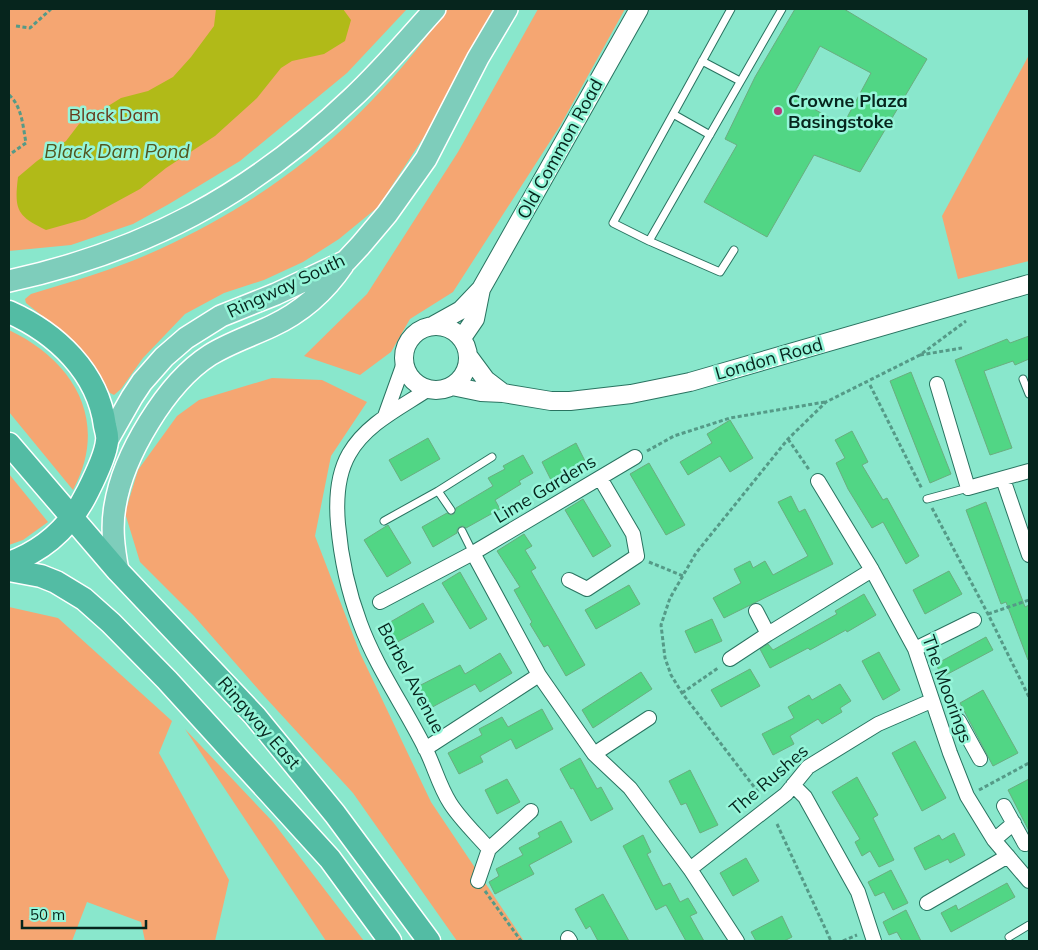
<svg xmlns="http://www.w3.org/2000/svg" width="1038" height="950" viewBox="0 0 1038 950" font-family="Mulish,sans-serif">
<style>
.green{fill:#f5a672}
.water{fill:#b1ba18}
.building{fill:#51d685;stroke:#69ae7f;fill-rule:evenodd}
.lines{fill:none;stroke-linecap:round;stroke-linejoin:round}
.service-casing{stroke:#297360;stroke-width:9}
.minor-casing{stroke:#297360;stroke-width:16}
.tertiary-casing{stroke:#297360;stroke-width:20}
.primary-casing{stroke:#fff;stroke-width:24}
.trunk-casing{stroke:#fff;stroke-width:25}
.path{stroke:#559a87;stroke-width:3;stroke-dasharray:4 2.5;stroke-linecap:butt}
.service{stroke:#fff;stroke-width:7}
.minor{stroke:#fff;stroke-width:14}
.tertiary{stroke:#fff;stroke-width:18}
.primary{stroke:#7ecdbb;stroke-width:21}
.trunk{stroke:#53bca4;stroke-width:22}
.poi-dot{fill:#ba357a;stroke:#96f5d9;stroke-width:2}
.labels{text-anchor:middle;stroke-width:5;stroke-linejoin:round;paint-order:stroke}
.poi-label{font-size:18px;font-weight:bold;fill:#06251d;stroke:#96f5d9;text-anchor:start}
.park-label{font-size:18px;fill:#66391a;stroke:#96f5d9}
.street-label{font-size:18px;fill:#06251d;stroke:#96f5d9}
.water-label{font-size:19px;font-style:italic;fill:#52561e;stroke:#96f5d9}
</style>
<rect width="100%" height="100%" fill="#89e7cc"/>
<!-- green -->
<path class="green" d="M9,9H407L347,73L240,161L169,204L133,224L71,245L9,251Z
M447,9H493L437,117L378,207L339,239L303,262L264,280L224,293L185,314L143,358L121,389L114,395L110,393L93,363L76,343L26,303L25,299L31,294C74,281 119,268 160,249C281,193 370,118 447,9Z
M538,9H625L560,126L453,292L410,319L391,352L360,375L304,356L367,294L458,152Z
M1029,55V261L958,279L942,216Z
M9,330C74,361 110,421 73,490L9,412Z
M272,378L322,380L367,402L331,456L315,536L360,653L431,802L524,941H457L353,793L265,697L194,616L140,562L125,513L138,470L177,416L199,400Z
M9,474L48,522L23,540L9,545Z
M9,607L58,618L172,721L159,753L229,880L215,941H145L141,922L87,902L72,941H9Z
M185,729L273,822L364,941H326Z"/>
<!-- water -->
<path class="water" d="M216,9H343L351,20L345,41L324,54L292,61L281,68L257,98L215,136L166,168L140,189L85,219L46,230C17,216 14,210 18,177L37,161L66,141L79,124L121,98L148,91L173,77L191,57L214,26Z"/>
<!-- building -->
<path class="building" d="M795,9H844L927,59L860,172L814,155L767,237L704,202L737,145L725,139L755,77ZM820,46L871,73L843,125L792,97Z
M1029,336V359L1015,365L1013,361L984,371L1012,448L990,455L955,360L1007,339L1010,343Z
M911,372L951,474L930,483L890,381Z
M730,420L753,458L730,472L720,456L688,475L680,462L712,443L707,434Z
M852,431L868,462L862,465L883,500L887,498L919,556L906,564L883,522L872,528L848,489L836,463L845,458L835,440Z
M428,438L440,459L401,481L389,460Z
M576,443L586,463L552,482L542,462Z
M523,455L533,473L519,481L521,484L495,500L500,509L466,528L463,526L459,527L457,530V533L433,547L422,527L447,513L451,515L454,514L456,508L493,486L488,478L505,469L503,466Z
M649,463L685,525L666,535L630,474Z
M791,496L799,512L805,509L833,564L724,618L713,598L741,583L734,569L750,561L753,568L765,561L773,575L808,556L778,502Z
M583,499L611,546L593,557L565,510Z
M986,502L1025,607L1029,605V660H1028L1006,602L1001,604L966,510Z
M388,525L411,563L387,577L364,540Z
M524,534L532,546L525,550L536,568L531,571L585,665L566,676L548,645L544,647L530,624L532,622L514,590L520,587L497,551Z
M949,571L962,594L925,614L913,590Z
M460,572L487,619L470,629L442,583Z
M629,585L640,604L596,629L585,610Z
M864,594L876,615L847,632L846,630L810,650L808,648L770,668L760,649L768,644L773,650L837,614L835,611Z
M423,603L434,622L390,646L380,628Z
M712,619L722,641L695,653L685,631Z
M986,637L993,650L942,677L936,664Z
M879,652L900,690L883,700L862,661Z
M500,653L512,673L480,692L475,684L425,711L413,689L460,665L465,674Z
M750,669L760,686L721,707L711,690Z
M641,672L652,689L593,728L582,710Z
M840,684L851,701L840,708L842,712L822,724L818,719L790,736L794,744L773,755L762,734L794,718L788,707L809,695L812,700Z
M983,690L1018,753L993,766L960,703Z
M542,709L553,729L516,749L511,739L480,756L483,762L459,774L448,753L482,735L479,729L502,717L508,727Z
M915,741L946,798L922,811L892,753Z
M580,758L597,789L601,787L613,809L591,821L573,788L571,789L560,769Z
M690,770L718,825L700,833L686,803L681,805L669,781Z
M857,777L878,815L873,818L894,860L879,867L870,851L862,856L855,842L860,839L832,792Z
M507,779L520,802L497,814L485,790Z
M1029,779V831L1008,790Z
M561,821L572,842L529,865L534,874L495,894L489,882L499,876L496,869L523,855L519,848L540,837L538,833Z
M954,833L965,855L950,863L948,859L925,870L914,848L939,835L942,840Z
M643,835L651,852L647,854L663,886L670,883L680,902L688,898L697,913L690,916L704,941H686L666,905L656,910L623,846Z
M746,858L759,881L733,896L720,873Z
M891,870L908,903L893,910L884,892L875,896L868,882Z
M1007,883L1015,897L951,932L941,913L956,905L958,910Z
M603,894L629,941H598L590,926L586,929L575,909Z
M906,910L921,941H902L897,932L889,935L883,922Z
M782,916L792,937L784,941H756L751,932Z"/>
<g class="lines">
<!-- service casing -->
<g class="service-casing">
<path id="service" d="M731,9L613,223L649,241L782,9
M702,61L740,81
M673,114L710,135
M649,241L720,272L734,250
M1023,379L1029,394
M438,491L451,510
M927,499L968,488
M384,521L438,491L492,457
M462,531L473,553
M1009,937L1029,925"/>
</g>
<!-- minor casing -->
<g class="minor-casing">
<path id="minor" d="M937,384L968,488L1029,471
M427,390C400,408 366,424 349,454C337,475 336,501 338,524C341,558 348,591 360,623C376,667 404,706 425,748C434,765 439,786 450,803C460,819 476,834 489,849
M385,416L404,363
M1003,479L1029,555
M818,481L872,570L915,649L950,753L967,796L994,840L1029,881
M473,553L539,675L594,754L630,788L690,869L737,941
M569,580L587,589L637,556L633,534L600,478
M380,602L473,553L635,457
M756,611L768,634
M915,649L974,620
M730,659L768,634L872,570
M959,721L980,759
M425,749L539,675
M594,754L649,718
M793,785L805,797L858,892L874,941
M1004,806L1025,844
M994,840L1014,823
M690,869L786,794L808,767L878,724L931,701
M478,881L489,849L531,811
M927,903L1008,856
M568,938L570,941"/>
</g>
<!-- tertiary casing -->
<g class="tertiary-casing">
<path id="tertiary" d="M434,325L461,310L481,289L639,9
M404 358a32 32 0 1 1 64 0a32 32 0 1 1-64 0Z
M462,338L475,319L481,289
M469,357L486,380L503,393
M452,386L481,392L503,393L551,401H570L631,394L690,382L1029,284"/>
</g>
<!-- primary casing -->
<g class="primary-casing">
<path id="primary" d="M9,281C146,251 250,195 352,98C382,70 408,39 435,9
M107,441L132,397L142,382L164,357L186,338L221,316L276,294L346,261L360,246L387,214L426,159L478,58L507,9
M118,571C114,549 111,528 115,506C123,456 166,383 210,355C229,343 251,336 272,326C302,312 324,293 343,265"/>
</g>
<!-- trunk casing -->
<g class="trunk-casing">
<path id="trunk" d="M9,312C56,333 98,372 105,426C106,431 108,436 107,441C106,453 94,479 88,491C71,526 45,550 9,563
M9,444L118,571L255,716L335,814L429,941
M9,570L41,576L56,582L84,599L111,623L167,680L330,859L390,941"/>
</g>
<!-- path -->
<path class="path" d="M16,26L30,28L51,9
M9,95C22,106 23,127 26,143L9,155
M920,355L962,348
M870,385L922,489
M788,439L810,471
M647,451L674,436L730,418L825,402
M932,508L988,614L1029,697
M649,562L683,576
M988,614L1029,600
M682,693L718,668
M979,790L1029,763
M758,792L682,693L671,675L665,658L661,625L670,598L696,553L788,439L826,402L920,355L966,321
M777,824L831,941
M485,891L521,941
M843,941L857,935"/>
<!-- service -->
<use href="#service" class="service"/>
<!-- minor -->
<use href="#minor" class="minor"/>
<!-- tertiary -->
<use href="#tertiary" class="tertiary"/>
<!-- primary -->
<use href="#primary" class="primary"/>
<!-- trunk -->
<use href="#trunk" class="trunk"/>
</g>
<!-- markers -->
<circle class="poi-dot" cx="778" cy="111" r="5"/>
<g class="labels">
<!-- poi labels -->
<g class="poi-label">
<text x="788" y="107">Crowne Plaza<tspan x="788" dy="21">Basingstoke</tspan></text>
</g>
<!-- park labels -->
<g class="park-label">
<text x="114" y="121">Black Dam</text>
</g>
<!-- street labels -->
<g class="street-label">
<text transform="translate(560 149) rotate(-61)" y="6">Old Common Road</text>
<text transform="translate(286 286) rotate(-25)" y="6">Ringway South</text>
<text transform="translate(769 359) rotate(-16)" y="6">London Road</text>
<text transform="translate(545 489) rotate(-31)" y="6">Lime Gardens</text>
<text transform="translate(411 678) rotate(62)" y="6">Barbel Avenue</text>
<text transform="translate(947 689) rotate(70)" y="6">The Moorings</text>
<text transform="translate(259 723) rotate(49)" y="6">Ringway East</text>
<text transform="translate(769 780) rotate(-41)" y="6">The Rushes</text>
</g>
<!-- water labels -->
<g class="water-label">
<text x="117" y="158">Black Dam Pond</text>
</g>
</g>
<!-- border -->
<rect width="1038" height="950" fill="none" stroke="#06251d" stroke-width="20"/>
<!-- scale -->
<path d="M22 920v8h124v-8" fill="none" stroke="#06251d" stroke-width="2.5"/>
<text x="30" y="920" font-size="15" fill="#06251d" stroke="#96f5d9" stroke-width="4" paint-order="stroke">50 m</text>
</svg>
